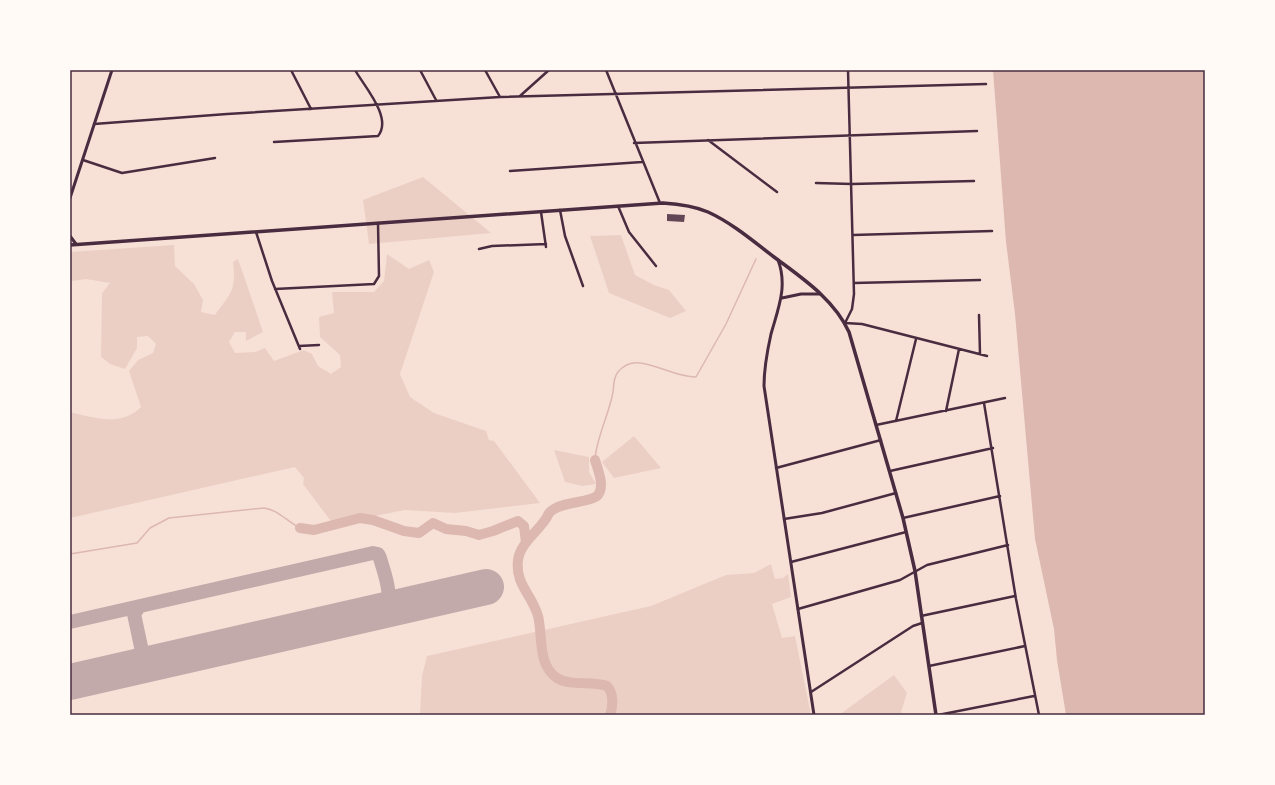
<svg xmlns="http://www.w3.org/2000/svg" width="1275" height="785" viewBox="0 0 1275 785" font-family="'Sofia Sans Condensed',sans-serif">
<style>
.green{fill:#ebcfc5}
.water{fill:#dcb8b0}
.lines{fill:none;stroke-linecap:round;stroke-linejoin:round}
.stream{stroke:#dcb8b0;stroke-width:1.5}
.river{stroke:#dcb8b0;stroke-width:10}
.taxiway{stroke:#c3aaaa;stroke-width:14}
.runway{stroke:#c3aaaa;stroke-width:36}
.building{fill:#644757}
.minor{stroke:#4a2c40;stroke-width:2.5}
.tertiary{stroke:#4a2c40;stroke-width:3}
.secondary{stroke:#4a2c40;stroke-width:3.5}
.neatline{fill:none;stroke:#4a2c40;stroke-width:1.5}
</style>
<rect width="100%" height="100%" fill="#f7e1d7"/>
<!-- green -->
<path class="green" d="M423,177L491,233L369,244L363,200Z
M621,235L635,275L654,285L669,290L686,311L670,318L609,293L590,236Z
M174,245L175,266L194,284L203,300L201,312L215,315C232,291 236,291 233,262L238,259L263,332L246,341V332H235L229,342L235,353L255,352L265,348L274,361L304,350L312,354L318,366L331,374L341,367L340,355L320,337L319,317L334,313L332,292H374L384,281L387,254L409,269L429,260L434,272L400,374L410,397L434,413L486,431L489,440L494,441L540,503L455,513L405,510L359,519L336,528L303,484L304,478L295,467L70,518V412C94,418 121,427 141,407L129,371L138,360L153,353L156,344L148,336L137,337V348L125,369L110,364L101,357L102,293L110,283L86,279L73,281L70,279V252Z
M634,436L661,468L614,478L602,462Z
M554,450L589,457V472L596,484L583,486L565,482Z
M771,564L775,579L783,578L788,574L791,597L772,604L782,638L795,636L811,715H420L422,676L427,656L651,606L726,575L754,573Z
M894,675L907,693L901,712L904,715H839Z"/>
<!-- water -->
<path class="water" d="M993,70H1205V715H1066L1057,660L1054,629L1035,539L1015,314L1006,242Z"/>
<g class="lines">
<!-- stream -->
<path class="stream" d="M595,460C596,438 609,415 613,392C614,385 613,378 618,372C623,366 631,362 640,363C659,365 676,377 696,377L726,324L756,259
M70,554L137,543L150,528L169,518L264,508C279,510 286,521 300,528"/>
<!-- river -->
<path class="river" d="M595,460C598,470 605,486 598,495C591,503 561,501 550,512C548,514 547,518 545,520C537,532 520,544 518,560C515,585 532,594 538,616C543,635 537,665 557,678C571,687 592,680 607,686C614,693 613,707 610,715
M300,528L314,530L360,518L373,520L404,531L419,533L433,523L446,529L466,531L479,535L493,531L518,521L524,526L526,543"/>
<!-- taxiway -->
<path class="taxiway" d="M70,622L373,553L378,554L380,558C384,573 396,600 381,611
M143,654L148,659L155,661L204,650
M87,677L134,666L140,662L143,656L134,614L139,607"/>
<!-- runway -->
<path class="runway" d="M70,682L486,587"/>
</g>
<!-- building -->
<path class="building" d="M667,214L685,215L684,222L667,221Z"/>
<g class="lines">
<!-- minor -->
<path class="minor" d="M291,70L311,109
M420,70L436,100
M485,70L500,97L986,84
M606,70L660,203
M848,70L854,294L852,309L845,323L862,324L987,356
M520,96L549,70
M94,124L227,114L500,97
M708,140L777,192
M274,142L378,136C393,118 364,86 355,70
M634,143L977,131
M83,160L122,173L215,158
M510,171L642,162
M816,183L852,184L974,181
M618,206L629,232L656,266
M560,210L565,236L583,286
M541,212L546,247
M256,232L272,281L300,349
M853,235L992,231
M479,249L492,246L546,244
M854,283L980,280
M275,289L374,284L379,276L378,223
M979,315L980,354
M299,346L319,345
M984,403L1016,599L1039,715
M946,411L959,349
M896,421L916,339
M876,425L1005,398
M776,468L881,440
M890,471L993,448
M903,518L1000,496
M784,519L822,513L896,493
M791,562L906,532
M798,609L900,580L927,565L1008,545
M921,616L1015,596
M929,666L1025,646
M811,692L913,626L922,623
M938,715L1034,696"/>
<!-- tertiary -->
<path class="tertiary" d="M70,198L112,70
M70,236L76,244
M778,260C788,286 778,309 771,334C767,352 764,368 764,386L814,715
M782,298L801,294H820"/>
<!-- secondary -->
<path class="secondary" d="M70,245L663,203C679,204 694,206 708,212C732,223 753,241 774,257C802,278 834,299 849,332L903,518L915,571L936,715"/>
</g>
<!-- border -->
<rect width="1275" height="785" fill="none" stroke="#fffaf5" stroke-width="142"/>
<rect x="71" y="71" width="1133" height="643" class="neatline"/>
</svg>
